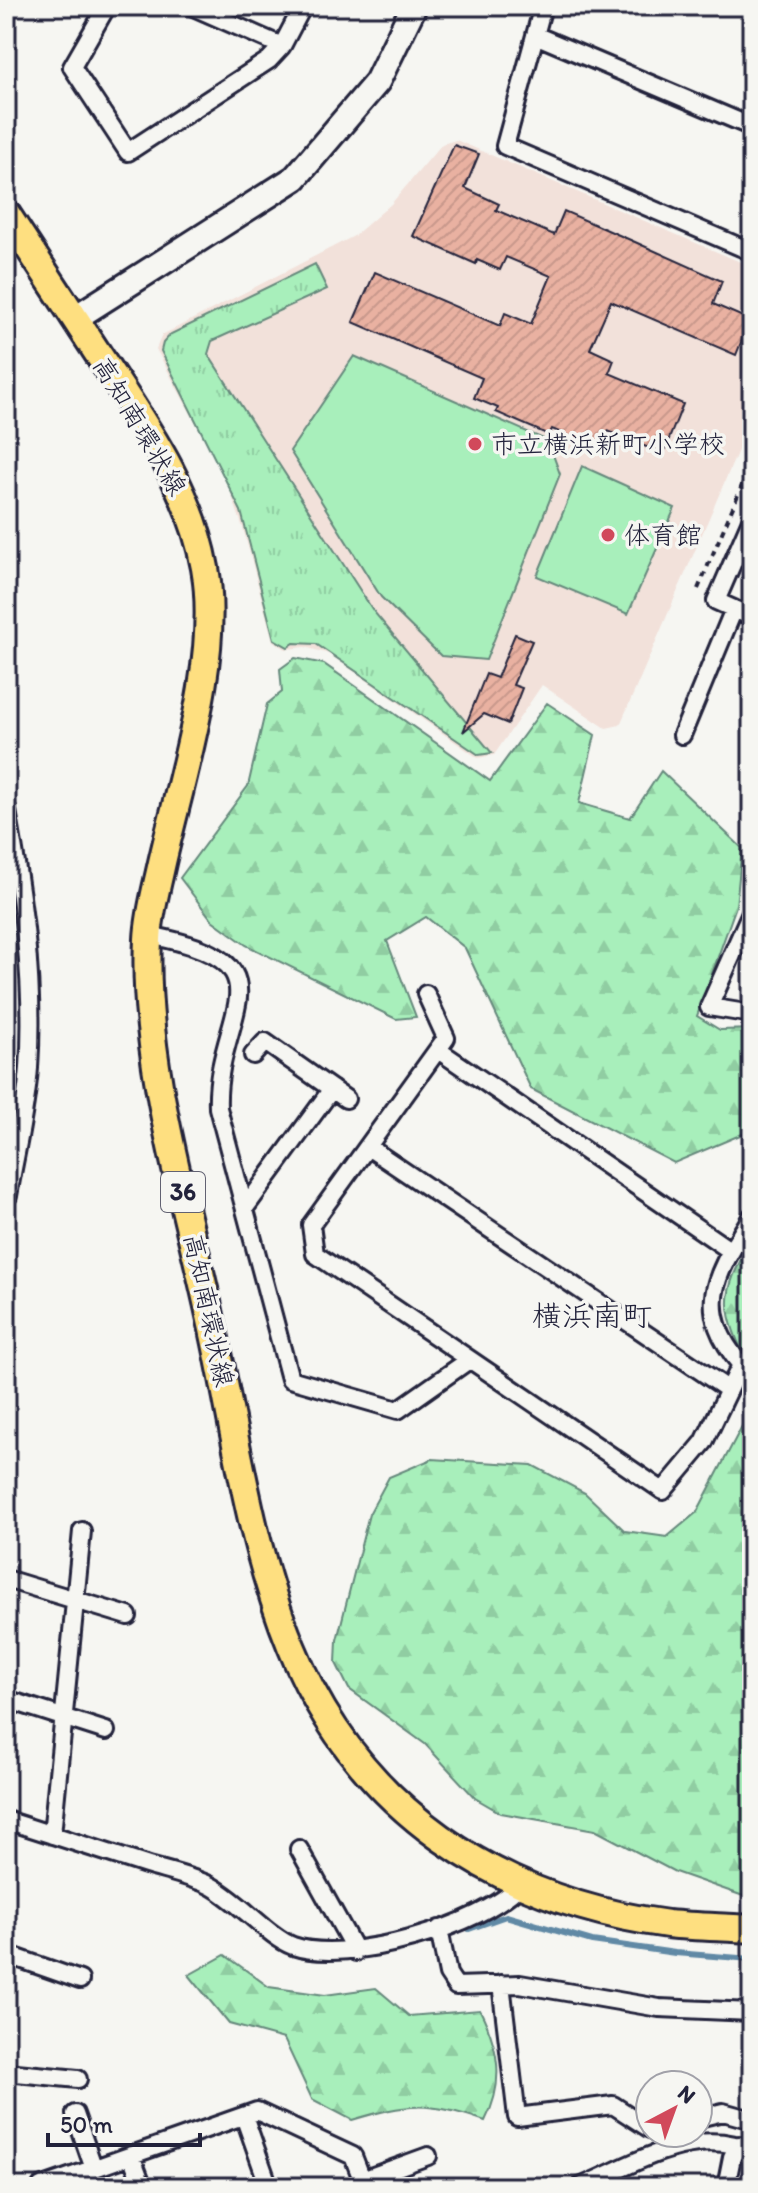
<svg xmlns="http://www.w3.org/2000/svg" width="758" height="2193" viewBox="0 0 758 2193" font-family="Itim,'Klee One',sans-serif">
<style>
.built{fill:#f2e1da}
.grass{fill:url(#grass-tufts);stroke:#65887b;stroke-width:2}
.forest{fill:url(#forest-firs);stroke:#65887b;stroke-width:2}
.pitch{fill:#a8efbb;stroke:#65887b;stroke-width:2}
.water{fill:url(#water-waves);stroke:#6089a5;stroke-width:2}
.lines{fill:none;stroke-linecap:round;stroke-linejoin:round}
.stream{stroke:#6089a5;stroke-width:6}
.building{fill:url(#building-hatch);stroke:#22223b;stroke-width:2}
.street-casing{stroke:#22223b;stroke-width:22}
.secondary-casing{stroke:#22223b;stroke-width:30}
.primary-casing{stroke:#22223b;stroke-width:32}
.path{stroke:#22223b;stroke-width:4;stroke-dasharray:6 6;stroke-linecap:butt}
.street{stroke:#f6f6f2;stroke-width:16}
.secondary{stroke:#f6f6f2;stroke-width:24}
.primary{stroke:#fedf80;stroke-width:26}
.poi-dot{fill:#d1495b;stroke:#f6f6f2;stroke-width:3}
.labels{text-anchor:middle;stroke-width:7;stroke-linejoin:round;paint-order:stroke}
.shield{fill:#f6f6f2;stroke:#626272;stroke-width:2}
.shield-label{font-size:24px;font-weight:bold;fill:#22223b}
.street-label{font-size:26px;fill:#22223b;stroke:#f6f6f2}
.poi-label{font-size:26px;fill:#22223b;stroke:#f6f6f2;text-anchor:start}
.quarter-label{font-size:30px;fill:#22223b;stroke:#f6f6f2}
</style>
<defs>
<pattern id="grass-tufts" width="24" height="20" patternUnits="userSpaceOnUse" patternTransform="scale(2)"><rect width="24" height="20" fill="#a8efbb"/><path d="M3 7l-1-3M5 7V3M7 7l1-3M15 17l-1-3M17 17v-4M19 17l1-3" fill="none" stroke="#90cda2"/></pattern>
<pattern id="forest-firs" width="22" height="20" patternUnits="userSpaceOnUse" patternTransform="scale(2)"><rect width="22" height="20" fill="#a8efbb"/><path d="M5 1l3.5 6h-7zM16 11l3.5 6h-7z" fill="#90cda2"/></pattern>
<pattern id="water-waves" width="16" height="10" patternUnits="userSpaceOnUse" patternTransform="scale(2)"><rect width="16" height="10" fill="#89ceeb"/><path d="M0 5q4-4 8 0t8 0" fill="none" stroke="#76b1ca"/></pattern>
<pattern id="building-hatch" width="6" height="6" patternUnits="userSpaceOnUse" patternTransform="scale(2)"><rect width="6" height="6" fill="#e9b1a1"/><path d="M-1 1l2-2M0 6l6-6M5 7l2-2" fill="none" stroke="#c8988c"/></pattern>
</defs>
<rect width="100%" height="100%" fill="#f6f6f2"/>
<filter id="ink" filterUnits="userSpaceOnUse"><feTurbulence type="fractalNoise" baseFrequency=".0125" numOctaves="2"/><feDisplacementMap in="SourceGraphic" scale="16" xChannelSelector="R" yChannelSelector="G"/><feConvolveMatrix kernelMatrix="1 2 1 2 8 2 1 2 1" color-interpolation-filters="sRGB"/></filter>
<g filter="url(#ink)">
<!-- built -->
<path class="built" d="M456,140L752,267V418L620,725L606,728L542,685L494,755L478,758L329,654L305,647L286,649L273,641L243,528L226,479L156,349L162,335L354,236L391,204L442,144Z"/>
<!-- grass -->
<path class="grass" d="M315,264L327,289L212,341L208,354L374,612L492,753L479,755L316,644L294,643L288,647L274,639L241,511L161,351L163,343L171,334Z"/>
<!-- forest -->
<path class="forest" d="M295,658L324,664L490,781L547,703L595,735L579,803L630,818L661,771L742,848L736,906L697,1016L720,1030L752,1029V1130L674,1163L531,1089L465,948L426,917L387,941L416,1017L396,1019L246,945L212,920L180,878L248,786L267,704L282,692L280,669Z
M752,1240V1373C724,1312 716,1300 752,1240Z
M752,1407V1899L675,1872L595,1830L501,1813L475,1798L425,1744L349,1689L336,1663L337,1640L369,1514L389,1477L432,1459L532,1465L585,1493L625,1531L667,1537L697,1512Z
M225,1955L269,1987L325,1995L376,1988L409,2016L480,2010C499,2048 505,2082 485,2121C428,2101 408,2103 352,2120L312,2099L284,2039L229,2024L189,1975Z"/>
<!-- pitch -->
<path class="pitch" d="M354,356L548,441L560,474L486,660L441,656L381,597L290,451Z
M582,466L675,508L628,614L537,576Z"/>
<!-- water -->
<path class="water" d="M6,879C18,955 17,1031 6,1108Z"/>
<g class="lines">
<!-- stream -->
<path class="stream" d="M469,1929L506,1916L592,1941L675,1953L752,1959"/>
</g>
<!-- building -->
<path class="building" d="M454,145L479,154L465,188L499,204L496,210L554,235L564,211L635,242L722,281L713,304L750,320L736,355L611,301L590,349L614,360L609,373L683,404L663,454L608,431L600,449L552,429L549,435L496,412L498,408L474,398L482,378L353,322L375,272L500,326L505,313L531,324L551,276L506,257L500,270L477,260L476,264L413,236Z
M515,634L532,641L513,685L522,688L508,724L484,714L463,732L486,674L497,678Z"/>
<g class="lines">
<!-- street casing -->
<g class="street-casing">
<path id="street" d="M107,6L72,67L128,152L269,60L282,46
M191,6L282,46L303,6
M543,6L505,146L752,252
M751,6H752
M535,35L752,127
M752,518L716,601L752,617
M682,735L734,609
M6,805C22,893 35,979 29,1068C26,1111 15,1154 8,1196
M752,910L709,1007L752,1014
M148,935C299,963 214,1012 218,1108L290,1379L398,1410L469,1360
M426,994L446,1038L311,1225L315,1254L663,1491L704,1442L741,1365C692,1306 717,1274 752,1216
M438,1050L731,1251
M253,1055L265,1042L346,1099
M368,1147L729,1390
M245,1208L332,1089
M6,1579L128,1616
M6,1699L106,1731
M6,1820C52,1835 99,1850 146,1865C166,1871 190,1876 209,1885C237,1899 269,1937 293,1946C348,1965 483,1926 521,1884
M52,1835L82,1531
M299,1849L356,1952
M439,1929L448,1974L456,1986L520,1984L659,2008L752,2012
M6,1954L80,1980
M501,1984L517,2117L613,2105L650,2129
M6,2072L78,2079
M75,2114L94,2169
M244,2116L269,2187
M698,2118L723,2112L752,2120
M131,2155L143,2187
M362,2180L428,2156
M6,2183L7,2187
M41,2187L257,2111L353,2156L365,2187
M580,2187C632,2165 696,2124 752,2151
M726,2187L732,2157L739,2145"/>
</g>
<!-- secondary casing -->
<g class="secondary-casing">
<path id="secondary" d="M75,318L295,178L377,82L414,6"/>
</g>
<!-- primary casing -->
<g class="primary-casing">
<path id="primary" d="M6,213C39,263 71,313 104,363C146,427 191,490 205,568C221,658 181,777 161,867C156,890 149,915 148,939C142,1063 185,1199 211,1320C235,1428 249,1543 291,1646C357,1809 497,1901 668,1924C696,1927 724,1927 752,1929"/>
</g>
<!-- path -->
<path class="path" d="M698,589L752,462"/>
<!-- street -->
<use href="#street" class="street"/>
<!-- secondary -->
<use href="#secondary" class="secondary"/>
<!-- primary -->
<use href="#primary" class="primary"/>
</g>
</g>
<!-- markers -->
<g class="poi-dot">
<circle cx="475" cy="444" r="8"/>
<circle cx="608" cy="535" r="8"/>
</g>
<g class="labels">
<!-- shield labels -->
<rect class="shield" x="161" y="1172" width="44" height="40" rx="6"/>
<g class="shield-label">
<text x="183" y="1200">36</text>
</g>
<!-- street labels -->
<g class="street-label">
<text transform="translate(140 426) rotate(59)" y="9">高知南環状線</text>
<text transform="translate(209 1310) rotate(78)" y="9">高知南環状線</text>
</g>
<!-- poi labels -->
<g class="poi-label">
<text x="491" y="453">市立横浜新町小学校</text>
<text x="624" y="544">体育館</text>
</g>
<!-- quarter labels -->
<g class="quarter-label">
<text x="592" y="1326">横浜南町</text>
</g>
</g>
<!-- margin -->
<rect width="758" height="2193" fill="none" stroke="#f6f6f2" stroke-width="32"/>
<rect x="16" y="16" width="726" height="2161" fill="none" stroke="#22223b" stroke-width="3" filter="url(#ink)"/>
<!-- north arrow -->
<g transform="translate(674 2109) rotate(41)"><circle r="38" fill="#f6f6f2" stroke="#a1a1a9" stroke-width="2"/>
<path d="M0-6L14 30L0 20L-14 30Z" fill="#d1495b"/>
<text y="-12" font-size="22" font-weight="bold" text-anchor="middle" fill="#22223b">N</text>
</g>
<!-- scale -->
<path d="M48 2133v12h152v-12" fill="none" stroke="#22223b" stroke-width="4"/>
<text x="60" y="2133" font-size="24" fill="#22223b" stroke="#f6f6f2" stroke-width="6" paint-order="stroke">50 m</text>
</svg>
